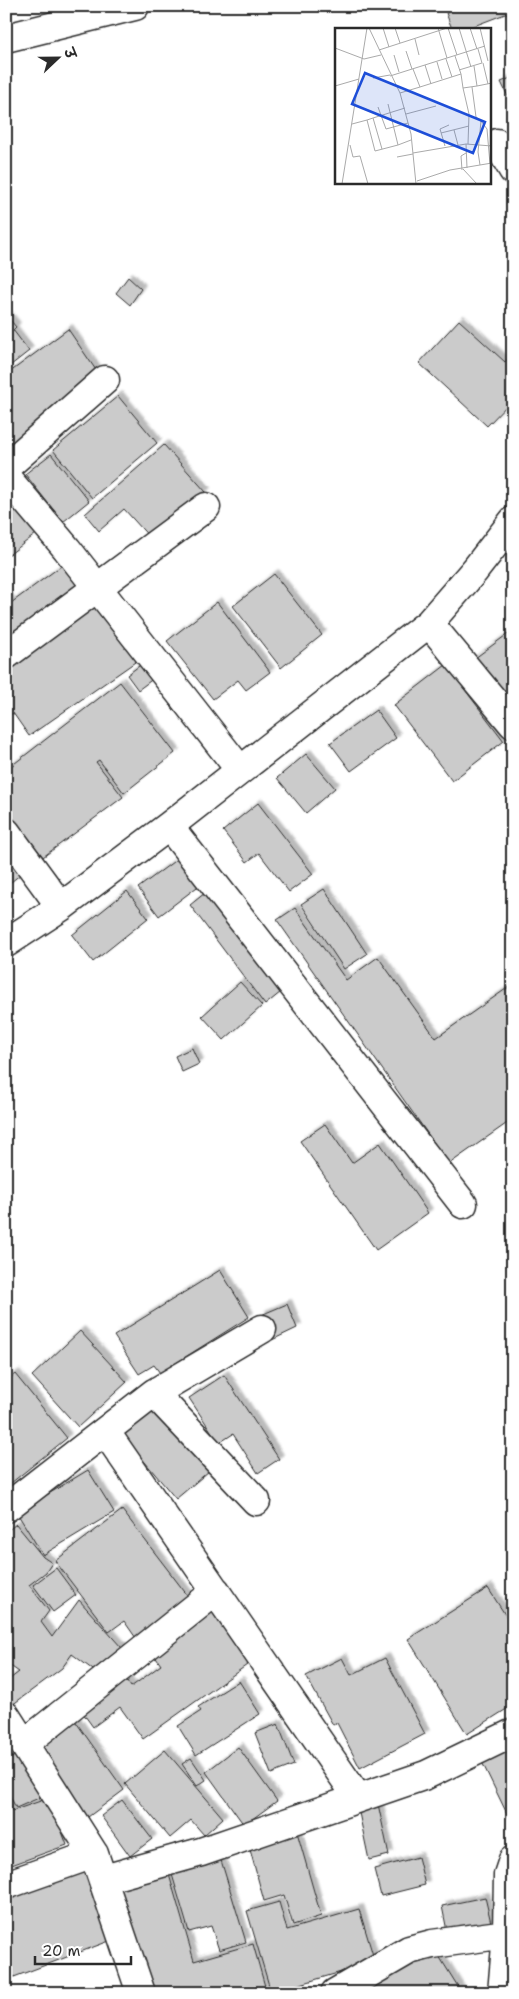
<svg xmlns="http://www.w3.org/2000/svg" width="519" height="1999" viewBox="0 0 519 1999" font-family="'Shantell Sans','Playpen Sans Deva',sans-serif">
<style>
.building{fill:#cbcbcb;stroke:#2b2b2b;filter:url(#shadow)}
.lines{fill:none;stroke-linecap:round;stroke-linejoin:round}
.minor-casing{stroke:#2b2b2b;stroke-width:31}
.minor{stroke:#fff;stroke-width:28}
.inset-road{fill:none;stroke:#aaa;stroke-width:1}
.view{fill:#1d4ed8;fill-opacity:0.15;stroke:#1d4ed8;stroke-width:2.5}
.inset-edge{fill:none;stroke:#2b2b2b;stroke-width:2.5}
</style>
<defs>
<filter id="shadow"><feDropShadow dx="4.5" dy="-4.5" stdDeviation="1" flood-color="#0004"/></filter>
</defs>
<rect width="100%" height="100%" fill="#fff"/>
<filter id="ink" filterUnits="userSpaceOnUse"><feTurbulence type="fractalNoise" baseFrequency=".02" numOctaves="2"/><feDisplacementMap in="SourceGraphic" scale="10" xChannelSelector="R" yChannelSelector="G"/><feConvolveMatrix kernelMatrix="1 2 1 2 8 2 1 2 1" color-interpolation-filters="sRGB"/></filter>
<g filter="url(#ink)">
<!-- building -->
<path class="building" d="M464,6H513V11L466,29H452L446,13Z
M513,77V107L501,82Z
M128,277L141,289L130,305L116,293Z
M6,315L16,327L13,330L29,351L6,369Z
M459,320L505,362L513,353V399L487,426L419,363Z
M68,329L100,376L6,453V375Z
M118,396L157,443L92,498L53,450Z
M164,445L206,492L152,540L124,509L99,531L85,514Z
M51,454L89,501L63,522L25,474Z
M6,496L36,534L6,557Z
M65,563L85,590L6,648V596L11,603Z
M274,574L322,635L281,668L233,606Z
M95,599L138,660L29,736L13,713L6,718V661Z
M217,602L270,672L246,690L238,680L213,699L167,641Z
M509,633L513,638V710L471,661Z
M143,663L154,678L138,690L127,675Z
M446,665L504,741L452,781L394,705Z
M120,682L175,753L124,793L99,760L96,762L123,797L43,857L6,809V770Z
M376,710L396,738L351,771L330,743Z
M306,754L335,788L306,813L277,778Z
M258,803L313,874L289,892L259,853L247,862L223,831Z
M6,845L26,870L6,886Z
M181,856L201,884L159,916L138,888Z
M324,889L367,954L344,969L301,904Z
M127,891L148,918L93,962L72,935Z
M205,893L281,992L265,1005L190,905Z
M295,908L346,980L378,957L436,1038L513,984V1119L449,1164L277,920Z
M240,982L262,1006L224,1040L202,1016Z
M192,1048L199,1064L182,1072L175,1056Z
M325,1124L352,1163L380,1143L428,1213L376,1250L300,1141Z
M220,1270L249,1317L160,1373L154,1365L139,1374L114,1336Z
M287,1304L297,1328L272,1340L261,1315Z
M80,1331L127,1382L78,1427L32,1376Z
M15,1374L67,1438L6,1487V1381Z
M224,1375L279,1459L258,1473L233,1434L219,1443L189,1398Z
M156,1408L209,1471L176,1499L123,1436Z
M88,1470L114,1512L43,1555L17,1513Z
M122,1510L191,1600L138,1641L124,1621L109,1632L55,1561Z
M16,1524L43,1557L52,1563L46,1572L29,1585L49,1611L41,1622L52,1637L79,1600L130,1657L97,1673L72,1654L62,1668L8,1708L6,1705V1682L19,1672L6,1663V1532Z
M56,1568L76,1595L53,1612L33,1585Z
M488,1588L513,1627V1705L467,1734L408,1639Z
M513,1593V1608L506,1598Z
M213,1603L254,1660L143,1739L120,1707L93,1727L80,1709L125,1678L131,1687L161,1665L149,1648Z
M342,1658L351,1675L385,1658L425,1734L360,1768L337,1723L333,1725L306,1676Z
M239,1681L260,1714L196,1755L178,1726L201,1711L198,1707Z
M71,1715L124,1790L88,1817L32,1742Z
M278,1724L294,1765L271,1774L255,1733Z
M513,1742V1826L480,1758Z
M238,1747L277,1801L244,1825L206,1772Z
M165,1750L223,1818L204,1835L191,1820L170,1838L125,1784Z
M22,1753L41,1797L16,1808L6,1788V1760Z
M191,1758L206,1780L197,1786L182,1764Z
M6,1794L12,1811L49,1798L67,1845L6,1867Z
M122,1800L152,1839L130,1856L101,1816Z
M378,1804L389,1855L369,1860L358,1808Z
M297,1832L321,1916L293,1925L284,1895L264,1901L249,1846Z
M220,1857L246,1942L219,1950L211,1926L189,1932L171,1871Z
M418,1857L425,1885L381,1896L374,1869Z
M85,1870L112,1940L6,1980V1900Z
M168,1871L194,1961L253,1944L266,1990L270,1989L247,1911L279,1902L287,1930L359,1909L375,1962L270,1993H145L114,1886Z
M485,1897L492,1927L448,1936L442,1906Z
M434,1948L462,1993H362Z"/>
<g class="lines">
<!-- minor casing -->
<g class="minor-casing">
<path id="minor" d="M6,38L135,6
M497,143L513,170
M6,467L105,380
M6,477L67,549L240,770
M429,623L513,724
M6,655L206,507
M169,826L463,1204
M6,832L61,907
M6,943L61,907L169,826L429,623L475,570L513,521
M154,1393L262,1329
M105,1431L358,1798
M6,1508L154,1393L256,1501
M6,1716L94,1854L141,1993
M24,1744L216,1591
M104,1879L201,1852L426,1775L513,1733
M6,1885L94,1854
M335,1993L409,1950L432,1944L507,1934L508,1875L513,1860
M502,1993L507,1934"/>
</g>
<!-- minor -->
<use href="#minor" class="minor"/>
</g>
</g>
<!-- overview -->
<g transform="translate(335 28)">
<rect width="156" height="156" fill="#fff"/>
<path class="inset-road" d="M34,0L65,65L76,106L81,156M48,0L54,19M60,0L65,15M103,0L112,30M113,0L122,27M124,0L136,39M135,0L142,21M145,0L153,33M80,11L84,27M0,20L29,31L46,27M44,22L112,0M71,23L77,41M59,27L64,44M111,31L117,49M102,34L107,51M148,35L153,56M90,37L96,56M124,42L147,35L143,21M126,46L128,60L142,58L139,38M55,48L150,18M38,50L55,47M0,58L24,51M142,58L157,55M85,59L126,46L120,28M137,59L141,89L146,93L143,124L145,137M128,60L134,86L133,116M65,65L85,59L78,41M53,76L63,117L76,112M43,79L51,101L73,95M71,86L101,78M38,90L70,80M32,92L38,90L47,121M146,93L152,101L155,136M17,96L32,92L40,123L63,117M119,102L123,117M106,105L134,98M131,116L132,140M15,117L18,129L25,128L33,156M110,118L105,101L114,97M78,125L131,116L157,118M62,129L78,126M128,141L142,156M127,142L126,128L131,125M82,153L115,142L157,135M7,156L32,0"/>
<path class="view" d="M30,45L150,94L138,125L17,76Z"/>
<rect width="156" height="156" class="inset-edge"/>
</g>
<!-- margin -->
<rect width="519" height="1999" fill="none" stroke="#fff" stroke-width="25"/>
<rect x="12" y="12" width="494" height="1974" fill="none" stroke="#2b2b2b" stroke-width="2" filter="url(#ink)"/>
<!-- north arrow -->
<g transform="translate(58 58) rotate(68)" stroke="#ffffff" stroke-width="4" paint-order="stroke">
<path d="M0-4L9 19L0 12L-9 19Z" fill="#2b2b2b"/>
<text y="-8" font-size="14" font-weight="bold" text-anchor="middle" fill="#2b2b2b">उ</text>
</g>
<!-- scale -->
<path d="M35 1956v8h96v-8" fill="none" stroke="#2b2b2b" stroke-width="2.5"/>
<text x="42" y="1956" font-size="15" fill="#2b2b2b" stroke="#ffffff" stroke-width="4" paint-order="stroke">20 m</text>
</svg>
